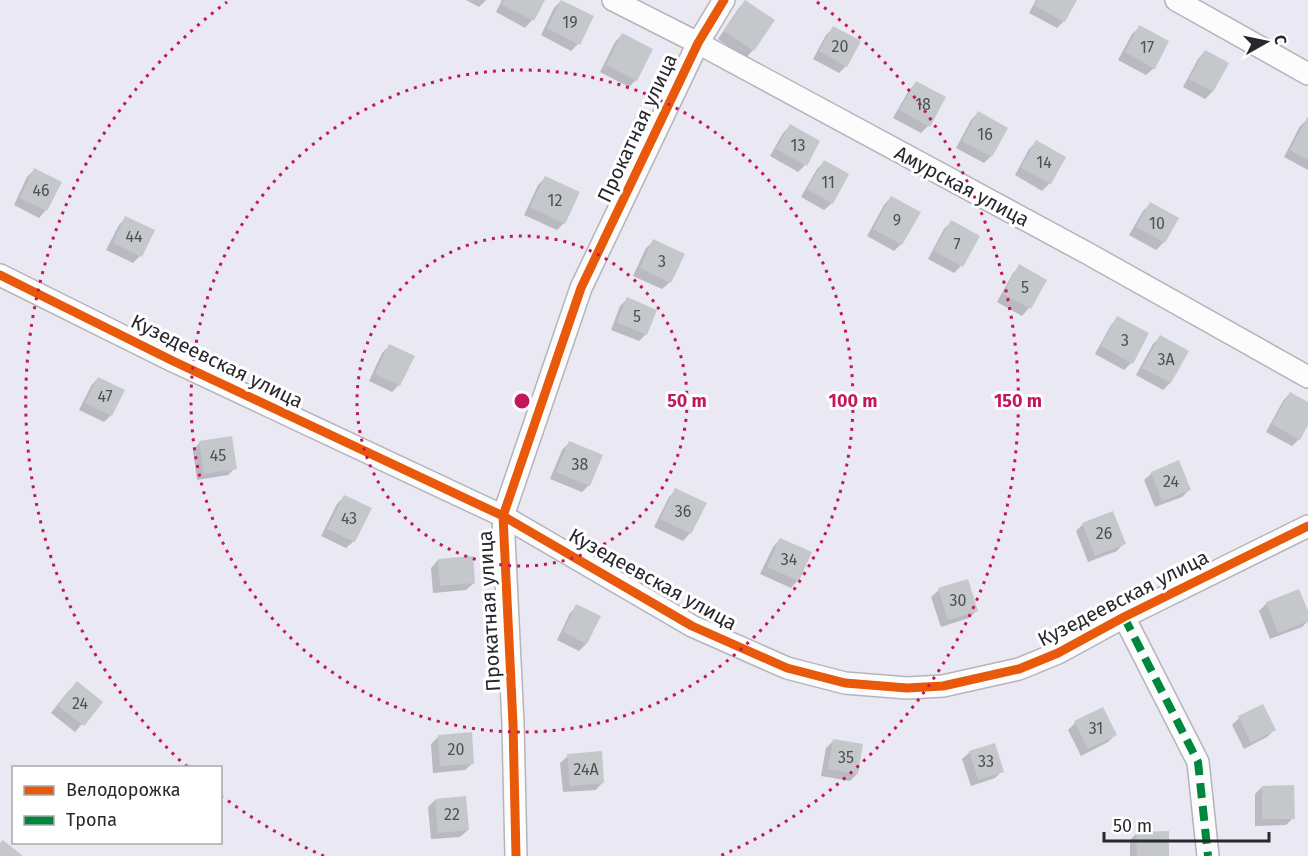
<svg xmlns="http://www.w3.org/2000/svg" width="1308" height="856" viewBox="0 0 1308 856" font-family="'Fira Sans',sans-serif">
<style>
.shadow{fill:#0003}
.building{fill:#c5c8ca}
.lines{fill:none;stroke-linecap:round;stroke-linejoin:round}
.minor-casing{stroke:#b4b4bb;stroke-width:24}
.minor{stroke:#fcfcfd;stroke-width:21}
.quiet{stroke:#00873e;stroke-width:8;stroke-dasharray:15 8;stroke-linecap:butt}
.cycleway-casing{stroke:#fff;stroke-width:13}
.cycleway{stroke:#e8590c;stroke-width:9}
.ring{fill:none;stroke:#c2185b;stroke-width:3;stroke-dasharray:3 6}
.labels{text-anchor:middle;stroke-width:6;stroke-linejoin:round;paint-order:stroke}
.number-label{font-size:16px;fill:#4f4f55}
.street-label{font-size:20px;fill:#28272e;stroke:#fff}
.centre{fill:#c2185b;stroke:#fff;stroke-width:3}
.ring-label{font-size:18px;text-anchor:middle;font-weight:bold;fill:#c2185b;stroke:#fff;stroke-width:6;stroke-linejoin:round;paint-order:stroke}
</style>
<rect width="100%" height="100%" fill="#e9e8f3"/>
<!-- shadow -->
<path class="shadow" d="M466,0H486L479,7Z
M502,0H543L532,20L525,28L496,12Z
M1036,0H1075L1064,21L1057,28L1029,13Z
M561,1L578,44L571,51L541,35L554,8Z
M745,1L753,50L746,58L718,39L738,9Z
M1140,27L1154,68L1146,75L1118,60L1132,34Z
M833,28L846,66L839,73L813,59L826,35Z
M622,35L636,80L629,87L600,72L615,42Z
M1205,51L1227,63L1212,92L1205,99L1183,87L1198,59Z
M916,83L944,98L928,126L921,133L893,118L909,90Z
M978,113L991,156L984,163L956,148L971,120Z
M1308,119V170L1284,157L1300,126Z
M790,126L805,165L798,172L770,156L783,133Z
M1036,142L1064,157L1050,183L1042,191L1015,175L1029,149Z
M824,162L832,203L824,210L801,197L817,169Z
M34,170L46,210L39,218L14,205L27,177Z
M545,178L564,223L557,230L524,215L538,185Z
M891,197L901,244L894,251L867,236L884,205Z
M1150,204L1177,218L1163,243L1156,250L1129,235L1143,211Z
M126,217L140,256L133,263L106,250L119,225Z
M951,222L978,237L961,266L954,273L928,259L944,229Z
M654,241L670,282L662,289L633,276L646,248Z
M1020,266L1045,280L1029,308L1022,316L997,302L1013,273Z
M627,299L646,334L639,341L611,330L620,306Z
M1118,318L1131,363L1124,370L1095,354L1111,325Z
M1160,337L1187,352L1170,383L1163,390L1136,375L1153,344Z
M389,346L399,385L392,392L369,381L382,353Z
M98,378L111,415L104,422L79,410L91,386Z
M1290,393L1308,403V422L1299,439L1292,446L1266,432L1283,401Z
M200,442L235,468L228,475L197,480L193,450Z
M569,443L589,485L582,492L550,479L562,450Z
M1152,473L1189,490L1182,497L1155,507L1144,480Z
M676,490L690,533L683,541L654,527L669,497Z
M344,497L354,541L346,548L321,536L337,504Z
M1083,524L1124,543L1117,551L1088,562L1076,531Z
M780,539L798,580L791,588L760,574L773,547Z
M438,560L474,583L466,590L433,593L431,568Z
M939,590L976,611L969,618L941,627L931,597Z
M1299,591L1308,615V621L1302,627L1270,639L1259,611L1267,603Z
M577,606L586,644L579,651L557,640L570,613Z
M69,690L101,702L75,732L51,713Z
M1239,718L1274,730L1267,737L1244,749L1232,725Z
M1075,723L1116,734L1108,742L1081,756L1068,730Z
M438,737L473,763L465,770L433,773L431,744Z
M833,741L857,774L850,781L821,776L826,748Z
M970,752L1002,771L995,778L971,786L962,759Z
M568,756L603,782L596,790L563,792L560,763Z
M187,763L192,768H183Z
M1262,787L1293,818L1286,825L1255,826V794Z
M435,800L468,830L460,837L431,839L428,807Z
M1137,833L1167,856H1130V840Z"/>
<!-- building -->
<path class="building" d="M504,0H545L534,21L502,5Z
M561,0L594,16L580,45L547,28Z
M745,0L775,20L754,51L724,31Z
M1038,0H1077L1065,22L1035,6Z
M1139,25L1169,41L1155,69L1125,52Z
M833,26L861,41L847,67L819,51Z
M622,33L653,49L637,81L606,65Z
M1205,50L1229,63L1213,92L1189,79Z
M916,81L946,97L930,127L899,110Z
M978,111L1008,128L992,157L962,141Z
M1308,116V160L1290,150Z
M790,124L820,141L807,166L776,149Z
M1036,140L1066,157L1051,184L1021,168Z
M824,160L849,174L833,204L807,189Z
M34,168L62,182L47,211L20,198Z
M545,176L580,192L565,224L530,207Z
M891,196L921,212L902,245L873,229Z
M1150,202L1179,218L1165,243L1136,227Z
M125,216L155,230L142,257L113,243Z
M951,220L980,236L963,267L934,251Z
M653,239L685,254L671,283L640,268Z
M1019,264L1047,280L1031,309L1003,294Z
M627,297L657,310L647,335L617,322Z
M1117,316L1149,333L1133,364L1101,346Z
M1160,335L1189,351L1171,383L1142,368Z
M389,344L415,356L400,386L375,374Z
M98,377L125,390L112,416L85,403Z
M1290,392L1308,402V425L1300,440L1272,424Z
M232,436L237,469L204,474L199,441Z
M569,441L603,455L590,486L556,472Z
M1179,460L1191,490L1162,501L1151,472Z
M675,488L707,503L691,534L660,519Z
M344,495L372,508L355,542L327,529Z
M1113,511L1126,544L1095,556L1082,523Z
M780,538L812,552L799,581L767,567Z
M473,556L475,583L440,586L438,559Z
M968,579L978,611L948,620L938,588Z
M1299,589L1308,611V621L1278,633L1266,602Z
M576,604L601,616L587,644L563,632Z
M77,681L103,702L84,726L57,705Z
M1263,704L1276,730L1251,743L1238,716Z
M1103,707L1117,735L1088,749L1074,721Z
M472,732L474,764L440,766L438,735Z
M833,739L863,744L858,774L828,769Z
M995,743L1004,772L978,780L969,751Z
M602,751L604,783L570,786L567,754Z
M1294,785L1295,819H1262V786Z
M466,796L469,830L438,833L435,799Z
M1169,831V856H1137L1136,832Z
M3,840L23,856H0V843Z"/>
<g class="lines">
<!-- minor casing -->
<g class="minor-casing">
<path id="minor" d="M613,0L698,43L1087,253L1308,377
M1176,0L1308,74
M0,275L173,361L503,516L692,626L787,668L845,683L907,688L943,686L1019,669L1058,653L1124,617L1308,526
M1124,617L1198,762L1208,856
M516,856L513,724L503,516L581,288L698,43L724,0"/>
</g>
<!-- minor -->
<use href="#minor" class="minor"/>
<!-- quiet -->
<path class="quiet" d="M1124,617L1198,762L1208,856"/>
<!-- cycleway casing -->
<g class="cycleway-casing">
<path id="cycleway" d="M0,275L173,361L503,516L692,626L787,668L845,683L907,688L943,686L1019,669L1058,653L1124,617L1308,526
M516,856L513,724L503,516L581,288L698,43L724,0"/>
</g>
<!-- cycleway -->
<use href="#cycleway" class="cycleway"/>
</g>
<!-- distance rings -->
<g class="ring">
<circle cx="522" cy="401" r="165"/>
<circle cx="522" cy="401" r="331"/>
<path d="M324 856A496 496 0 0 1 223 797M187 767A496 496 0 0 1 227 2M817 2A496 496 0 0 1 720 856"/>
</g>
<g class="labels">
<!-- number labels -->
<g class="number-label">
<text x="570" y="28">19</text>
<text x="840" y="52">20</text>
<text x="1147" y="53">17</text>
<text x="923" y="110">18</text>
<text x="985" y="140">16</text>
<text x="798" y="151">13</text>
<text x="1044" y="168">14</text>
<text x="828" y="188">11</text>
<text x="41" y="196">46</text>
<text x="555" y="206">12</text>
<text x="897" y="226">9</text>
<text x="1157" y="229">10</text>
<text x="134" y="242">44</text>
<text x="957" y="250">7</text>
<text x="662" y="267">3</text>
<text x="1025" y="293">5</text>
<text x="637" y="322">5</text>
<text x="1125" y="346">3</text>
<text x="1166" y="365">3А</text>
<text x="105" y="402">47</text>
<text x="218" y="461">45</text>
<text x="580" y="470">38</text>
<text x="1171" y="487">24</text>
<text x="683" y="517">36</text>
<text x="349" y="524">43</text>
<text x="1104" y="539">26</text>
<text x="789" y="565">34</text>
<text x="958" y="606">30</text>
<text x="80" y="709">24</text>
<text x="1096" y="734">31</text>
<text x="456" y="755">20</text>
<text x="846" y="763">35</text>
<text x="986" y="767">33</text>
<text x="586" y="775">24А</text>
<text x="452" y="820">22</text>
</g>
<!-- street labels -->
<g class="street-label">
<text transform="translate(637 128) rotate(-65)" y="7">Прокатная улица</text>
<text transform="translate(962 186) rotate(28)" y="7">Амурская улица</text>
<text transform="translate(217 361) rotate(26)" y="7">Кузедеевская улица</text>
<text transform="translate(653 579) rotate(29)" y="7">Кузедеевская улица</text>
<text transform="translate(1123 598) rotate(-27)" y="7">Кузедеевская улица</text>
<text transform="translate(489 611) rotate(-93)" y="7">Прокатная улица</text>
</g>
</g>
<circle cx="522" cy="401" r="9" class="centre"/>
<g class="ring-label">
<text x="687" y="407">50 m</text>
<text x="853" y="407">100 m</text>
<text x="1018" y="407">150 m</text>
</g>
<!-- legend -->
<rect x="12" y="766" width="210" height="78" fill="#ffffff" stroke="#a9a9ab" stroke-width="1.5"/>
<rect x="24" y="786" width="30" height="9" fill="#e8590c" stroke="#a9a9ab" stroke-width="1.5"/>
<text x="66" y="796" font-size="18" fill="#28272e">Велодорожка</text>
<rect x="24" y="816" width="30" height="9" fill="#00873e" stroke="#a9a9ab" stroke-width="1.5"/>
<text x="66" y="826" font-size="18" fill="#28272e">Тропа</text>
<!-- north arrow -->
<g transform="translate(1266 42) rotate(81)" stroke="#ffffff" stroke-width="4.5" paint-order="stroke">
<path d="M0-4.5L10 22L0 15L-10 22Z" fill="#28272e"/>
<text y="-9" font-size="16" font-weight="bold" text-anchor="middle" fill="#28272e">С</text>
</g>
<!-- scale -->
<path d="M1104 832v9h165v-9" fill="none" stroke="#28272e" stroke-width="3"/>
<text x="1113" y="832" font-size="18" fill="#28272e" stroke="#ffffff" stroke-width="4.5" paint-order="stroke">50 m</text>
</svg>
